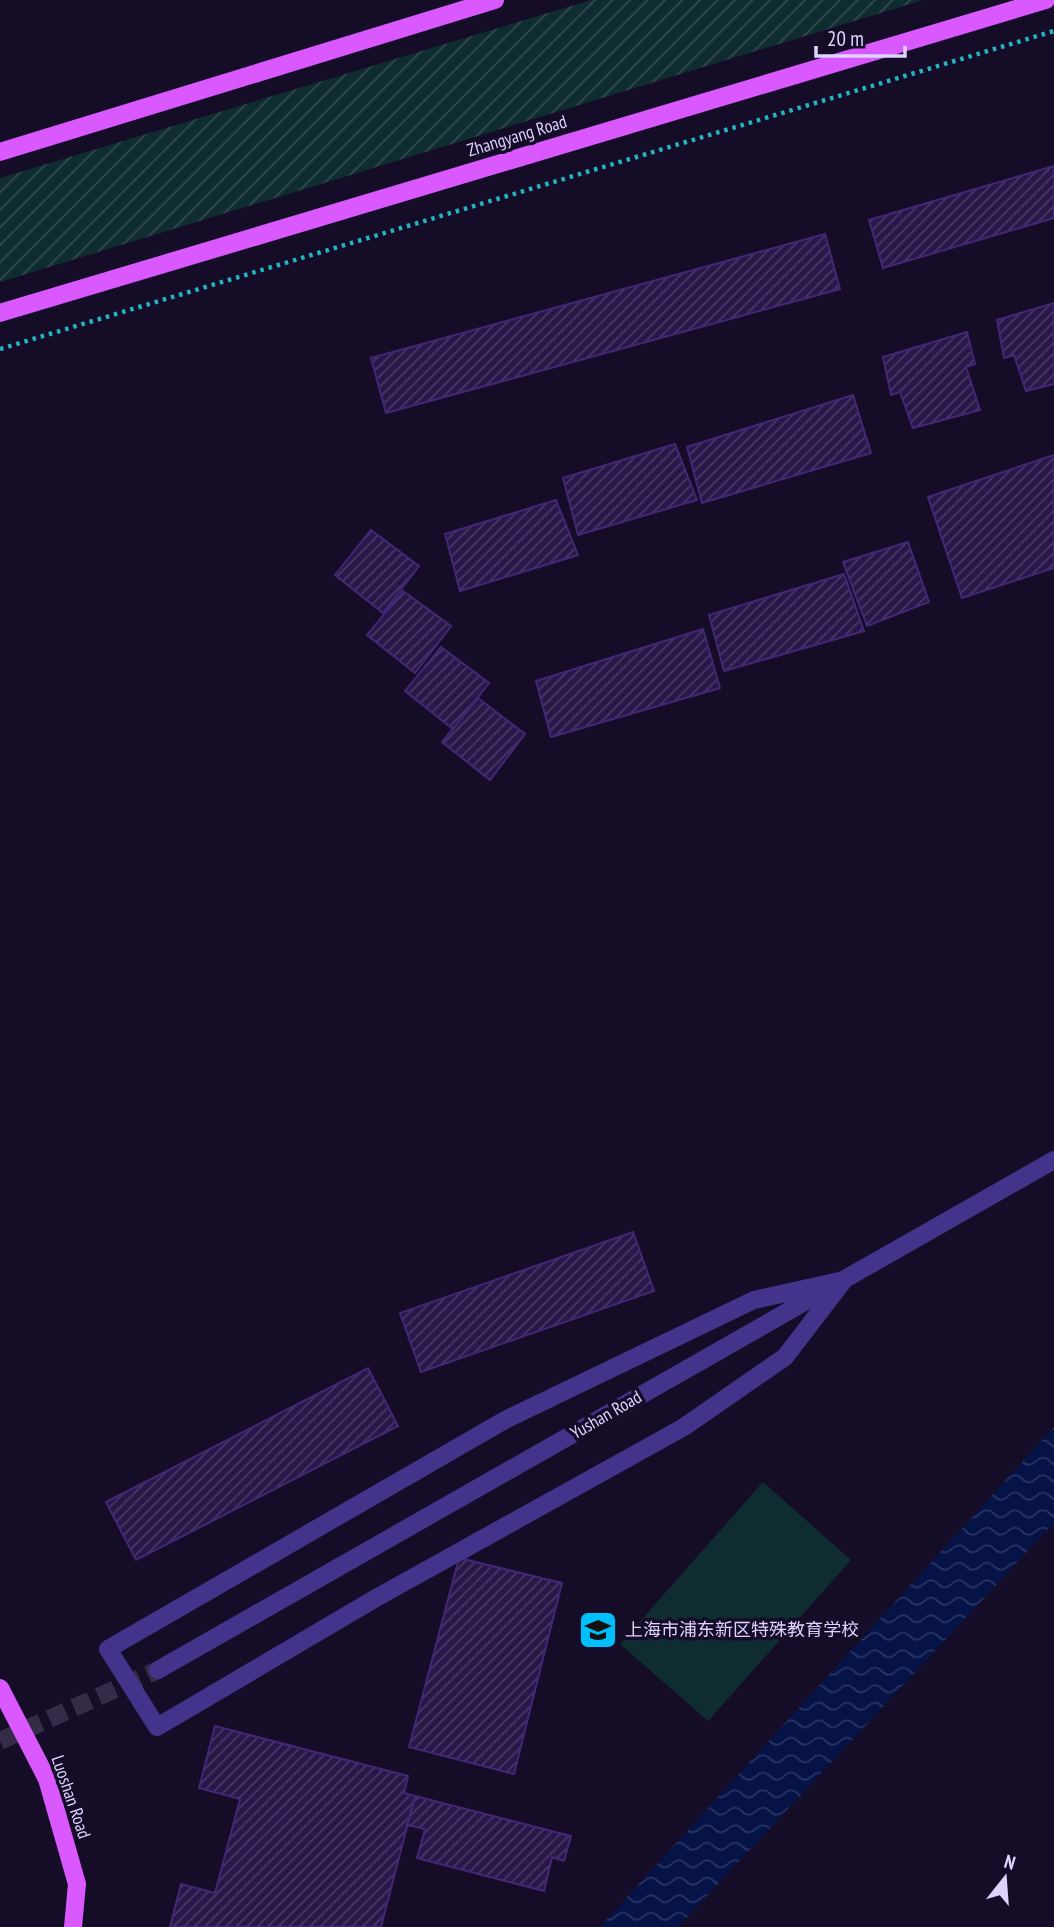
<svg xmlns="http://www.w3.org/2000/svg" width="1054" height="1927" viewBox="0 0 1054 1927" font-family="'PT Sans Narrow','Noto Sans SC',sans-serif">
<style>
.grass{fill:#0f2d31}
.garden{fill:url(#garden-furrows)}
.water{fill:url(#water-waves)}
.building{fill:url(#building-hatch);stroke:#432777;stroke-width:2}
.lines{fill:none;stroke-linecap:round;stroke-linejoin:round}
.minor-tunnel{stroke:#332b47;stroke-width:18;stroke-dasharray:18 9;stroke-linecap:butt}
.path{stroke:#23b4c2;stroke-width:4.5;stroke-dasharray:3.5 5;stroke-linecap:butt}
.minor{stroke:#43338a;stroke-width:18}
.major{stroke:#d959ff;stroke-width:18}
.labels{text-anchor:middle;stroke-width:7;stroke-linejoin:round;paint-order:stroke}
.street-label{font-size:18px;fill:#ded2ff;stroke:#150d27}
.poi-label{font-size:18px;fill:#ded2ff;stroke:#150d27;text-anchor:start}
</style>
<defs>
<pattern id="garden-furrows" width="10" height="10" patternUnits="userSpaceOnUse" patternTransform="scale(1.75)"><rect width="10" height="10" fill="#0f2d31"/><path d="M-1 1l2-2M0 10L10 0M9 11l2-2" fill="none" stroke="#324b50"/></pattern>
<pattern id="water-waves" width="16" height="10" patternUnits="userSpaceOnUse" patternTransform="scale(1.75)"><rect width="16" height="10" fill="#051347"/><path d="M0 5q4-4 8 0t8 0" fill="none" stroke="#293463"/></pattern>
<pattern id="building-hatch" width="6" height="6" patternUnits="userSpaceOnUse" patternTransform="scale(1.75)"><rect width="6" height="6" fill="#291749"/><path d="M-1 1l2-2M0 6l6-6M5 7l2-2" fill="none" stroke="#483864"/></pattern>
</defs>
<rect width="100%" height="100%" fill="#150d27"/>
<!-- grass -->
<path class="grass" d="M763,1482L851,1560L708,1721L620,1644Z"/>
<!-- garden -->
<path class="garden" d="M591,0H923L0,282V178Z"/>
<!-- water -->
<path class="water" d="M1054,1427V1523L678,1927H600Z"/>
<!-- building -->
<path class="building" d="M1054,166V218L883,268L869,220Z
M825,234L840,289L386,413L371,358Z
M1054,303V384L1026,391L1014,355L1004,358L997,320Z
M967,332L975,364L966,367L980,410L913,428L900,392L891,395L883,357Z
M853,395L871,453L702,503L687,447Z
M675,444L697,500L578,535L563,478Z
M1054,455V568L962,598L928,497Z
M556,500L578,555L460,591L445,534Z
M371,530L419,566L383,613L335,575Z
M908,542L929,602L867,626L843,562Z
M844,574L864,631L724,671L709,615Z
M403,591L451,626L415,673L367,635Z
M703,629L720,688L551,737L536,681Z
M441,647L489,683L453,729L405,691Z
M478,698L525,734L490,780L442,742Z
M633,1232L654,1291L421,1372L400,1313Z
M368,1368L398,1426L136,1560L106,1502Z
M459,1558L562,1583L514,1774L409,1747Z
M215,1726L408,1776L404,1793L415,1796L381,1927H170L181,1884L215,1893L240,1799L199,1788Z
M415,1796L571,1836L564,1861L552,1857L544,1891L417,1858L425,1829L407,1825Z"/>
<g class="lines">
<!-- minor-tunnel -->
<path class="minor-tunnel" d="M0,1741L158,1670"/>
<!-- path -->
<path class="path" d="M0,349L1054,31"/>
<!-- minor -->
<path class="minor" d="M844,1280L785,1357L684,1427L376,1598L157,1727L108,1649L505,1420L754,1300Z
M158,1670L1054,1160"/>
<!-- major -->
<path class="major" d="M0,152L495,0
M0,313L1046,0
M0,1688L47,1779L77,1884L73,1927"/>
</g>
<!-- icons -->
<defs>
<g id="school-square" transform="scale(2.0125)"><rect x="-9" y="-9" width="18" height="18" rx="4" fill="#00bffd" stroke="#150d27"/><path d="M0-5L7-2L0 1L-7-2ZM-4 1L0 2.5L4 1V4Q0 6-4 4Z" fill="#111"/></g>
</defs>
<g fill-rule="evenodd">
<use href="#school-square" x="598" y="1630"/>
</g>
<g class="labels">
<!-- street labels -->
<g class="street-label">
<text transform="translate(517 136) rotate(-17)" y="6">Zhangyang Road</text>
<text transform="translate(606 1415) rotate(-30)" y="6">Yushan Road</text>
<text transform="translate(71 1797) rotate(71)" y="6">Luoshan Road</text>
</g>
<!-- poi labels -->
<g class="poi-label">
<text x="625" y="1636">上海市浦东新区特殊教育学校</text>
</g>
</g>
<!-- north arrow -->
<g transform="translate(1005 1878) rotate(17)" stroke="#150d27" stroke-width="5" paint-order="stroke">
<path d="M0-5L12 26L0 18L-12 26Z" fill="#ded2ff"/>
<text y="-10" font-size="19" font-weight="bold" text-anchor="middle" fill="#ded2ff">N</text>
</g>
<!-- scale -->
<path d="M816 46v10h89v-10" fill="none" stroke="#ded2ff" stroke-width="3.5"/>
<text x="827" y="46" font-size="21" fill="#ded2ff" stroke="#150d27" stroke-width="5" paint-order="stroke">20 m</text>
</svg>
